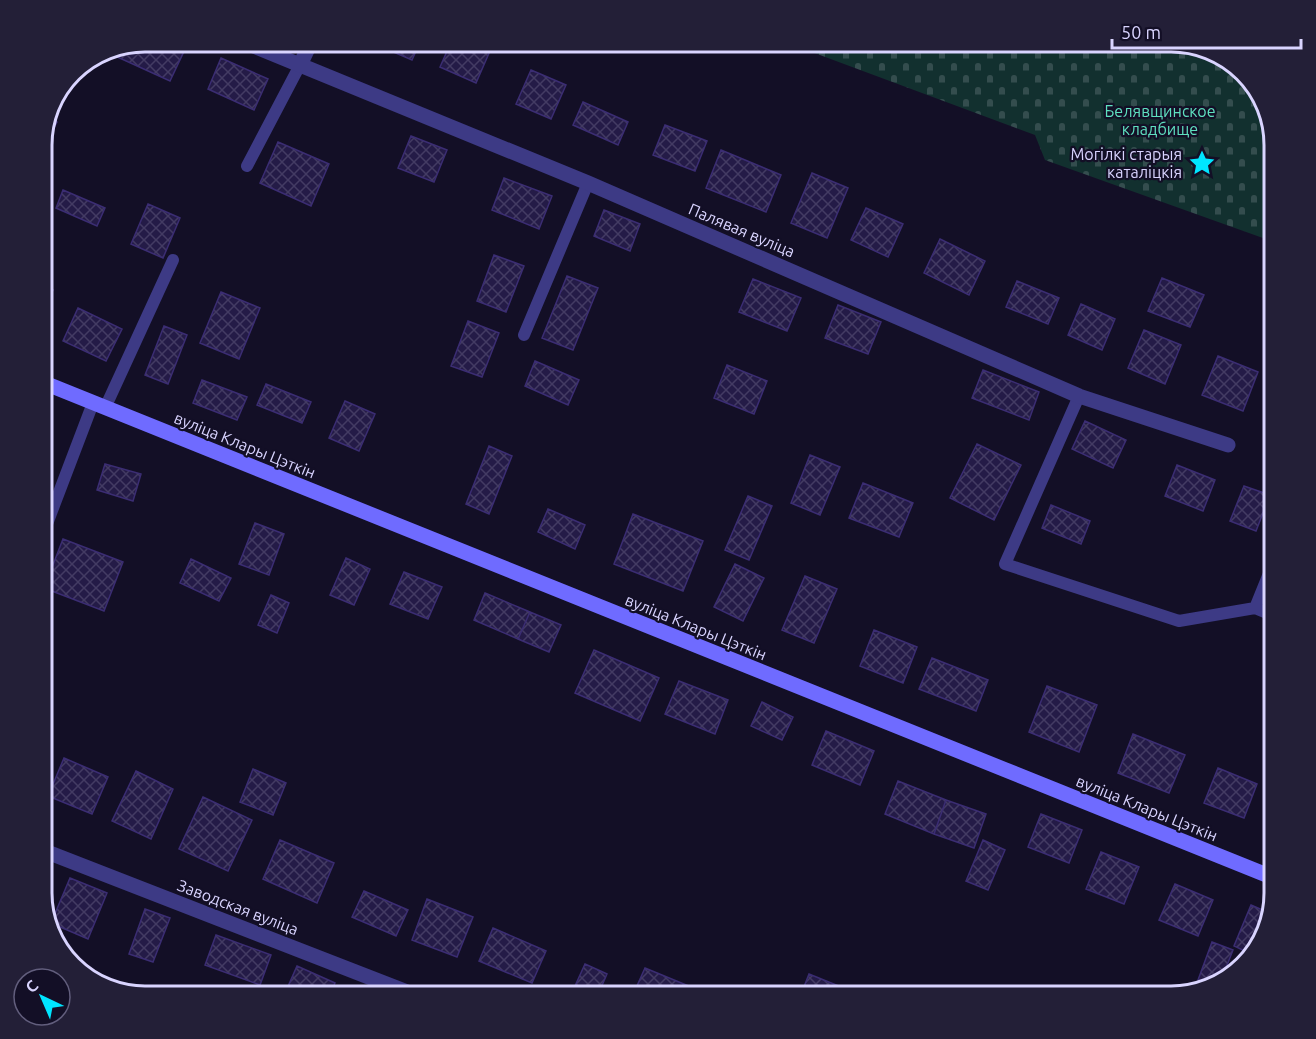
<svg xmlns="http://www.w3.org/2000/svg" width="1316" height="1039" viewBox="0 0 1316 1039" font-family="Ubuntu,sans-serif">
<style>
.cemetery{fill:url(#cemetery-stones)}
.building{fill:url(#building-cross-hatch);stroke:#3b2d73;stroke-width:1.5}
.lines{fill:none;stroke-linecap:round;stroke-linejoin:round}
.lane{stroke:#3d3a85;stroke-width:12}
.street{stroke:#3d3a85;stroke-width:15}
.secondary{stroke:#6f6bff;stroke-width:15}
.labels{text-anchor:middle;stroke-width:4.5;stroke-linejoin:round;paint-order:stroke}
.park-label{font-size:16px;fill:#5fe0c0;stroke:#130f26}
.poi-label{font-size:16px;fill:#d9d4ff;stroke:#130f26;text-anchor:end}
.street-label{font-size:16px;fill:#d9d4ff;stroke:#130f26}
.rim{fill:none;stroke:#d9d4ff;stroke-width:3}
</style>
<defs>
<pattern id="cemetery-stones" width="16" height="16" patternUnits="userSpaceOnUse" patternTransform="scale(1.5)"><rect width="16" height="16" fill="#12302f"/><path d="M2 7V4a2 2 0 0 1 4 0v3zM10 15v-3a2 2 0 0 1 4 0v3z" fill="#344d4e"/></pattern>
<pattern id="building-cross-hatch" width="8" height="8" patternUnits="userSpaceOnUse" patternTransform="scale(1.5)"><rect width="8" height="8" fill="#241b47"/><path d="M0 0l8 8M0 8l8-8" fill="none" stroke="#433b63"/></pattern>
</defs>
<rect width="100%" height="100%" fill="#130f26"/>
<!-- cemetery -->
<path class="cemetery" d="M785,42H1170L1238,68L1263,100L1274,146V242L1045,160L1035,135Z"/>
<!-- building -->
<path class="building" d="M146,42H175L186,47L170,81L113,55Z
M379,42H420L412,60L377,45Z
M451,42H469L490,51L476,83L440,67Z
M221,58L268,79L254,110L208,89Z
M531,70L566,85L551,119L516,104Z
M583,102L628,122L618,145L573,125Z
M48,117L57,122L42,151V139Z
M665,125L707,141L695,171L653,155Z
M411,136L447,150L434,182L398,168Z
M278,142L329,164L311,206L260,183Z
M721,150L781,175L766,212L706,188Z
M812,173L848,188L827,238L791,223Z
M504,178L552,196L539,229L492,210Z
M63,190L105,208L97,226L56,208Z
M148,204L180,218L163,258L131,244Z
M866,208L903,224L888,257L851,240Z
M604,210L640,224L630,251L594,236Z
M940,239L985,261L969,295L924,273Z
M494,255L524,266L506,312L477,301Z
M567,276L598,288L573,350L542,338Z
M1162,278L1204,295L1190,327L1148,311Z
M753,279L801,298L787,331L739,312Z
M1017,281L1059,298L1048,324L1006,307Z
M42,285L53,290L42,317Z
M221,292L260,308L239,359L200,343Z
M1081,304L1115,319L1102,350L1068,335Z
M838,305L881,322L868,354L825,338Z
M78,308L122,329L106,361L63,341Z
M468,321L499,333L482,377L451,366Z
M164,326L187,335L168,384L145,375Z
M1144,330L1181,345L1165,384L1128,368Z
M1218,356L1258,372L1243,411L1202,395Z
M535,361L579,380L568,405L525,386Z
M727,365L767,381L754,414L714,398Z
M983,370L1039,392L1029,420L972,398Z
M202,380L247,397L237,420L193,403Z
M266,384L311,402L302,423L257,405Z
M345,401L375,414L359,451L329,438Z
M1085,421L1126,440L1113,468L1072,449Z
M977,444L1021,465L994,520L950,498Z
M489,446L512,456L489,514L466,504Z
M810,455L840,467L820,515L791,503Z
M105,464L141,474L133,501L97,490Z
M1177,465L1215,480L1203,511L1165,496Z
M863,483L913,503L899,537L849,518Z
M1244,486L1270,495L1256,531L1230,521Z
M748,496L772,506L749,560L725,550Z
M1051,505L1090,521L1081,544L1042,528Z
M548,509L585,525L575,549L538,532Z
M633,514L703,541L683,591L614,564Z
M255,523L284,534L269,575L239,564Z
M63,539L123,562L104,611L44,588Z
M346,558L370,569L354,605L330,595Z
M191,559L231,578L219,601L180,583Z
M735,564L764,578L743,621L714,607Z
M404,572L442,587L428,619L390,604Z
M805,576L837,589L814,643L782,630Z
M485,593L530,612L518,639L474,620Z
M271,595L289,603L277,633L258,625Z
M530,612L561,625L549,652L518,639Z
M874,630L917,647L903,683L860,666Z
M594,650L659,678L640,721L575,693Z
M932,658L988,680L976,711L919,689Z
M679,681L728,700L715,734L665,714Z
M1047,686L1097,705L1079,752L1029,732Z
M762,702L793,717L782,740L751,726Z
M826,731L874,751L860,785L812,765Z
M1133,734L1185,755L1169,793L1118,773Z
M64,758L108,777L92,814L48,796Z
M1218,768L1257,784L1244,818L1204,803Z
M253,769L286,783L273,815L240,802Z
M136,771L173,789L151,839L112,821Z
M898,781L946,800L934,834L885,814Z
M203,797L252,820L228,871L179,849Z
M946,800L986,814L974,848L934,834Z
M1041,814L1082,830L1069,863L1028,847Z
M280,840L334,863L317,903L263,879Z
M983,840L1005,850L988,890L966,881Z
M1101,852L1139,867L1124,904L1086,889Z
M70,878L107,893L88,939L51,923Z
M1175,884L1213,900L1198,936L1159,920Z
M364,891L408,910L396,936L352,917Z
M427,899L473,917L457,957L412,940Z
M1251,905L1267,912L1251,954L1234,946Z
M145,909L170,918L153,962L129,954Z
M493,928L546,951L532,983L479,961Z
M216,935L271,955L260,985L205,965Z
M1212,942L1233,950L1220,983L1216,986L1198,980Z
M585,964L607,974L597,997H570Z
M297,966L335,983L329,997H299L286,991Z
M645,968L691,987L687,997H632Z
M809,974L846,989L843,997H800Z"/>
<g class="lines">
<!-- lane -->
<path class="lane" d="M247,166L300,65
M524,335L588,183
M1079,396L1005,564L1179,621L1255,608L1274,616
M105,408L173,260
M42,537L93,403
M1255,608L1274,561"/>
<!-- street -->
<path class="street" d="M244,42L588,183L1079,396L1228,445
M300,65L311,42
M42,850L420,997"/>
<!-- secondary -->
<path class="secondary" d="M42,382L1274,878"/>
</g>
<!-- icons -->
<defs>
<g id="sight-bare" transform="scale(2.07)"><path d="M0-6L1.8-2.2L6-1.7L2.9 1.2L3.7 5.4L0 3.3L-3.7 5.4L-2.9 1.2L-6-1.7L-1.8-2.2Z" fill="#00e5ff" stroke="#130f26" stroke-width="2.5" paint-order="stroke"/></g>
</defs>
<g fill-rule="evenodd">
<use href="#sight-bare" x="1202" y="163"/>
</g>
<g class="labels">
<!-- park labels -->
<g class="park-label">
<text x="1160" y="117">Белявщинское<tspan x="1160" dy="18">кладбище</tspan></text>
</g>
<!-- poi labels -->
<g class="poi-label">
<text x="1182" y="160">Могілкі старыя<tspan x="1182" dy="18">каталіцкія</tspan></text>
</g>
<!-- street labels -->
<g class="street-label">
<text transform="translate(742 230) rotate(23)" y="6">Палявая вуліца</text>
<text transform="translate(245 445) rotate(22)" y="6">вуліца Клары Цэткін</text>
<text transform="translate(696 627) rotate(22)" y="6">вуліца Клары Цэткін</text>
<text transform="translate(1147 808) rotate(22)" y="6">вуліца Клары Цэткін</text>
<text transform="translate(238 907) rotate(21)" y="6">Заводская вуліца</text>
</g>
</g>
<!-- crop -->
<path d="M0 0H1316V1039H0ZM145 52H1171A93 93 0 0 1 1264 145V893A93 93 0 0 1 1171 986H145A93 93 0 0 1 52 893V145A93 93 0 0 1 145 52Z" fill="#231f37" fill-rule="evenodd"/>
<path class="rim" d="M145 52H1171A93 93 0 0 1 1264 145V893A93 93 0 0 1 1171 986H145A93 93 0 0 1 52 893V145A93 93 0 0 1 145 52Z"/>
<!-- north arrow -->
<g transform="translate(42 997) rotate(316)"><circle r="28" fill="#130f26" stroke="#625e7d" stroke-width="1.5"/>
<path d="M0-4.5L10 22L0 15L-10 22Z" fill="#00e5ff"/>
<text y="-9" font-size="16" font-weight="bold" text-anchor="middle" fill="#d9d4ff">С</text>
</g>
<!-- scale -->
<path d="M1112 39v9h189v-9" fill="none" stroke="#d9d4ff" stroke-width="3"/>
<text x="1121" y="39" font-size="18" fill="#d9d4ff" stroke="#130f26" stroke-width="4.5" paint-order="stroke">50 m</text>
</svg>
